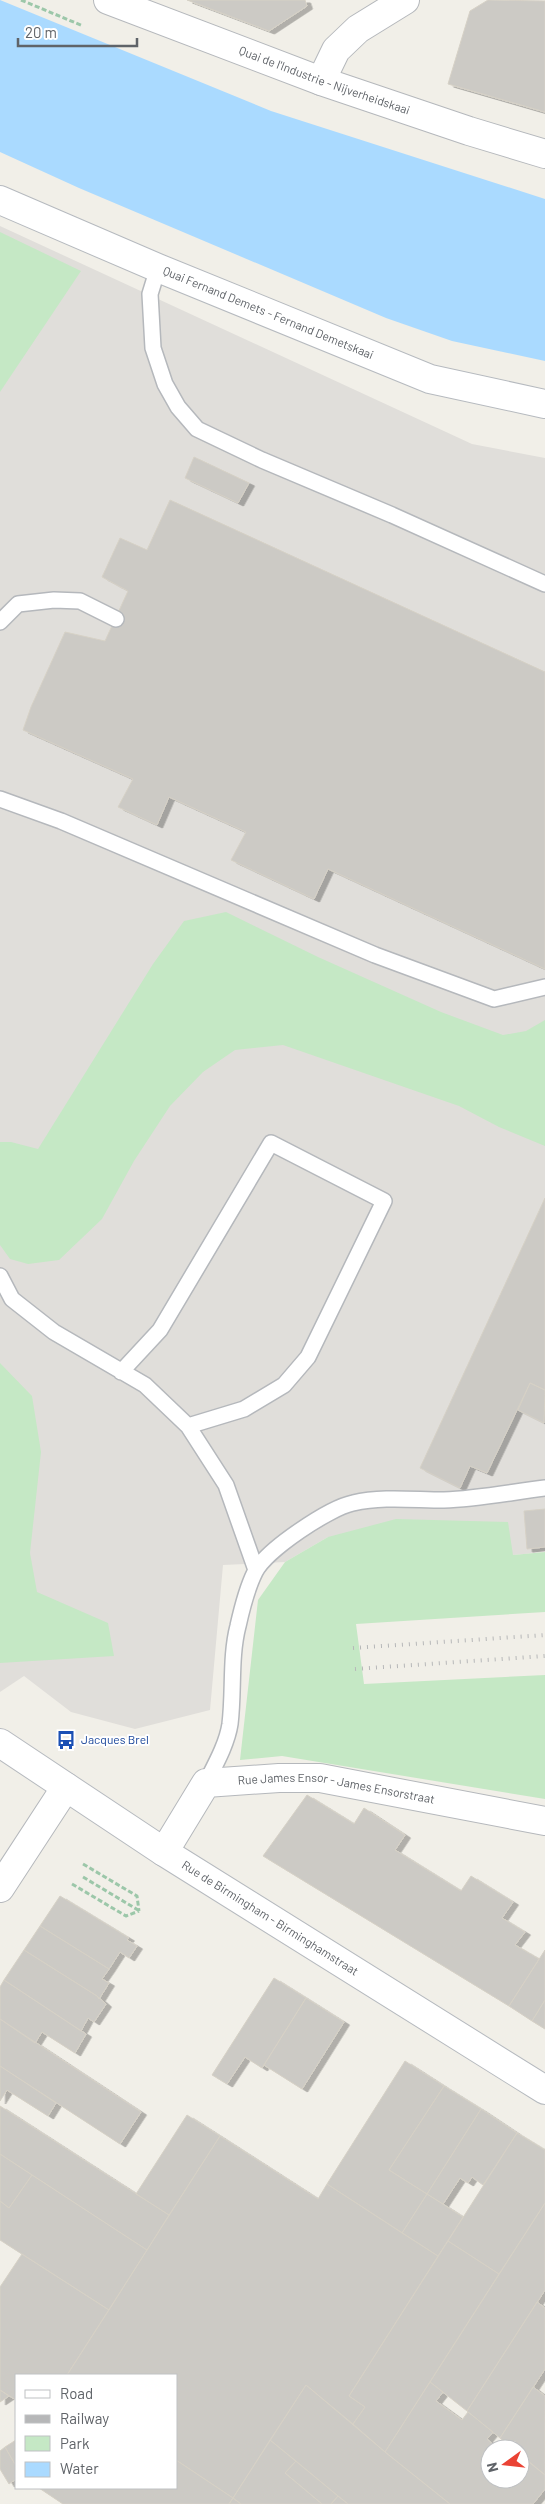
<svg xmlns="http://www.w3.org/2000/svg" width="545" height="2504" viewBox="0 0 545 2504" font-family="Barlow,sans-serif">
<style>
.industrial{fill:#e0deda}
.green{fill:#c5e8c5}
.water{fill:#aadaff}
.building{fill:#cccac5;stroke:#d6d1c6;filter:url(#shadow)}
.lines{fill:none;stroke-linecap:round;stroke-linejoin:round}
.lane-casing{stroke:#b5b8bc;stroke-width:18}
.street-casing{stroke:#b5b8bc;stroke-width:30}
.secondary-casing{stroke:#b6babf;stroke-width:30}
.path{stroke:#9cc7a9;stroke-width:3;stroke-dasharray:5 2.5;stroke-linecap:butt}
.lane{stroke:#fff;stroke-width:15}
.street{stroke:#fff;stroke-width:28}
.secondary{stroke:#fff;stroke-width:28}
.rail{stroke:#b6b7b8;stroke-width:4;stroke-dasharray:1 6;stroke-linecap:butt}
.labels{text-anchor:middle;stroke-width:4;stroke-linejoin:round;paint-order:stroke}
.street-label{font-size:12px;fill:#5f6368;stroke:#fff}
.transit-label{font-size:12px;fill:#164399;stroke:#fff;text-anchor:start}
</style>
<defs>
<filter id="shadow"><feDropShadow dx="5.5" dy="3" stdDeviation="0" flood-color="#0004"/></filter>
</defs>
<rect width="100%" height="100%" fill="#f1efe8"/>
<!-- industrial -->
<path class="industrial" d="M0,226L472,444L545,458V1552L513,1555L328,1537L285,1562L223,1565L210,1710L135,1729L71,1712L24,1676L0,1692Z"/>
<!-- green -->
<path class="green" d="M0,232L81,271L0,392Z
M226,912L318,957L441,1012L503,1035L526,1031L545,1020V1146L499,1127L459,1106L283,1045L235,1050L203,1072L170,1106L134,1161L102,1219L59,1260L28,1264L10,1259L0,1245V1142H11L38,1149L153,964L184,921Z
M0,1363L32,1396L41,1452L30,1553L37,1592L108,1623L114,1656L0,1663Z
M396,1519L508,1522L513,1555L545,1552V1612L356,1624L364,1684L545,1675V1799L282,1756L240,1760L258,1600L285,1562L328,1537Z"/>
<!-- water -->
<path class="water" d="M0,0L271,111L545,199V361L452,341L386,318L79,188L0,152Z"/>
<!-- building -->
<path class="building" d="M187,0H305L307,6L269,31Z
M488,0L545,1V112L448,84L470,11Z
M194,457L249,483L238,503L185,478Z
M170,500L545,672V969L328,869L314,899L231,860L246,832L169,797L157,825L118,807L133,779L23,730L31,707L65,632L105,641L128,591L102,577L120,538L147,550Z
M545,1198V1390L530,1383L487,1473L470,1466L460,1488L420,1468Z
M530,1383L545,1390L544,1423L518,1410Z
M545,1509V1547L527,1549L524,1511Z
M307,1795L354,1824L364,1808L405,1835L395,1850L461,1891L471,1876L513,1902L502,1918L525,1932L515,1945L539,1959L509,2006L263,1856Z
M60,1896L129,1938L127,1940L137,1946L129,1958L120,1952L109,1969L40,1926Z
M40,1926L109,1969L102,1979L109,1983L99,1999L97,1996L24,1950Z
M24,1950L97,1996L106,2004L94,2022L88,2018L81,2031L4,1980Z
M545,1950V2000L532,2021L509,2006Z
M274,1978L306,1998L262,2068L245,2057L227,2084L212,2075Z
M4,1980L86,2034L75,2053L42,2032L35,2043L0,2019V1987Z
M306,1998L344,2022L302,2089L264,2065Z
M545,2000V2029L532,2021Z
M0,2019L141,2112L120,2144L0,2066Z
M405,2061L444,2086L389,2170L427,2194L402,2233L327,2184Z
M0,2066L56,2103L48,2116L7,2090L0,2101Z
M444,2086L481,2109L427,2194L389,2170Z
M0,2106L169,2215L147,2250L0,2154Z
M481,2109L517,2133L483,2185L472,2177L468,2183L460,2178L443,2204L427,2194Z
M187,2115L220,2136L169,2215L136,2194Z
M517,2133L545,2150V2203L499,2274L448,2241Z
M220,2136L318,2199L327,2184L438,2256L349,2396L365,2407L353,2424L306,2385L233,2498L176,2460V2375H67Z
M0,2154L32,2175L9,2208L0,2201Z
M32,2175L147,2250L109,2310L0,2240V2201L9,2208Z
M427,2194L463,2217L438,2256L402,2233Z
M545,2203V2290L467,2411L430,2382Z
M448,2241L499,2274L385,2452L353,2424L365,2407L349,2396Z
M22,2254L109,2310L67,2375H16V2400L0,2390V2287Z
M537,2302L545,2308V2369L500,2438L467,2411Z
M430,2382L443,2392L436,2401L462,2420L468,2412L493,2432L487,2439L498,2449H490V2479H520L521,2455L545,2475V2489L533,2504H450L385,2452Z
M306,2385L385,2452L450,2504H348L338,2496L270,2440Z
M533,2387L545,2396V2475L520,2455V2449H513L500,2438Z
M0,2390L9,2396L0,2402Z
M16,2440V2466L5,2447Z
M270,2440L296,2461L285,2473L322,2504H241L233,2498Z
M5,2447L16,2466V2479L9,2484L0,2469V2451Z
M176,2460L233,2498L229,2504H63L39,2488H176Z
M296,2461L338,2496L331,2504H322L285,2473Z
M338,2496L348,2504H331Z
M233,2498L241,2504H229Z"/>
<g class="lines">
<!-- lane casing -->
<g class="lane-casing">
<path id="lane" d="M158,268L150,294L153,348L165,384L178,407L197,429L262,460L392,515L545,584
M0,622L18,604L54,600L80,601L116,619
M0,799L61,821L375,955L494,999L545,987
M0,1276L12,1299L54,1332L145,1385L188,1426L226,1485L256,1570
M121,1372L160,1330L271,1143L384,1201L308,1357L284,1385L244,1409L188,1426
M206,1783C215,1765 227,1744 230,1724C234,1691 230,1657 238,1626C242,1608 247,1588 255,1572C266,1550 329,1508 353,1503C383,1496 414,1500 444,1500C477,1499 512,1492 545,1488"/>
</g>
<!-- street casing -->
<g class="street-casing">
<g id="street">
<path id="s1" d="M108,0L321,81L469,131L545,154"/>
<path d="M321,81L336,50L358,29L405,0"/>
<path id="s2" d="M164,1852L206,1783L279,1778H320L545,1821"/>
<path d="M0,1888L66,1787"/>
</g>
</g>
<!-- secondary casing -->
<g class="secondary-casing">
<g id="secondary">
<path id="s3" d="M0,200L158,268L430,379L545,404"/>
<path id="s4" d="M0,1743L164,1852L545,2090"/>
</g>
</g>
<!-- path -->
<path class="path" d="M21,0L83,26
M83,1864L137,1896L139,1911
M83,1877L138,1910
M72,1884L126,1916L139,1911"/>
<!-- lane -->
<use href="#lane" class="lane"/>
<!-- street -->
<use href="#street" class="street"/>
<!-- secondary -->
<use href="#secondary" class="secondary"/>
<!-- rail -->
<path class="rail" d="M353,1648L545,1635
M355,1669L545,1656"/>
</g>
<!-- icons -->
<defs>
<g id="bus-bare" transform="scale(1.5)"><path d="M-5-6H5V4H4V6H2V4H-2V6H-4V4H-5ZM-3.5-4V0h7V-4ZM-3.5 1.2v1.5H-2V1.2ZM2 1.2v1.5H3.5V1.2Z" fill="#1a4fb4" stroke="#fff" stroke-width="2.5" paint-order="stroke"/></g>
</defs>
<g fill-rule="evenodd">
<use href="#bus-bare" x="66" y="1740"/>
</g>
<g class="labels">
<!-- street labels -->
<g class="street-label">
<text dy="4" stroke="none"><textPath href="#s1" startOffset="231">Quai de l'Industrie - Nijverheidskaai</textPath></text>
<text dy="4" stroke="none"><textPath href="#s3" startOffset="291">Quai Fernand Demets - Fernand Demetskaai</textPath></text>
<text dy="4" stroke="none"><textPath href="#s2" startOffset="212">Rue James Ensor - James Ensorstraat</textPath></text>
<text dy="4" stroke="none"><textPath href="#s4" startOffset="322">Rue de Birmingham - Birminghamstraat</textPath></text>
</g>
<!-- transit labels -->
<g class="transit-label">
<text x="81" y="1744">Jacques Brel</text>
</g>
</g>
<!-- legend -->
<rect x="15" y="2374" width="162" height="115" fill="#ffffff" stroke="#bfc1c3"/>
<rect x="25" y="2390" width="25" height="8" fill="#ffffff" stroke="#bfc1c3"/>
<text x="60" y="2399" font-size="15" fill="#5f6368">Road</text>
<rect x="25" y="2415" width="25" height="8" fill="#b6b7b8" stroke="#bfc1c3"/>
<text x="60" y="2424" font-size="15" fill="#5f6368">Railway</text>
<rect x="25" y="2436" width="25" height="15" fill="#c5e8c5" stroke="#bfc1c3"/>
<text x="60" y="2449" font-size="15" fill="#5f6368">Park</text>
<rect x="25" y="2462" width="25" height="15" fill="#aadaff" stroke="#bfc1c3"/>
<text x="60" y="2474" font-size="15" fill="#5f6368">Water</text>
<!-- north arrow -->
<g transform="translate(505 2464) rotate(255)"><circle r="24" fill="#ffffff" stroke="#bfc1c3"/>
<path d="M0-4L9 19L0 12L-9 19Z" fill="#ea4335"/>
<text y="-8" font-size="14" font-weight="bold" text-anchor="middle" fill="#5f6368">N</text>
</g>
<!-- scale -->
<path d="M18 38v8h119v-8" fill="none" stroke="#5f6368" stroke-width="2.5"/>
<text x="25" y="38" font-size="15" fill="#5f6368" stroke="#ffffff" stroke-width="4" paint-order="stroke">20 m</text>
</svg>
